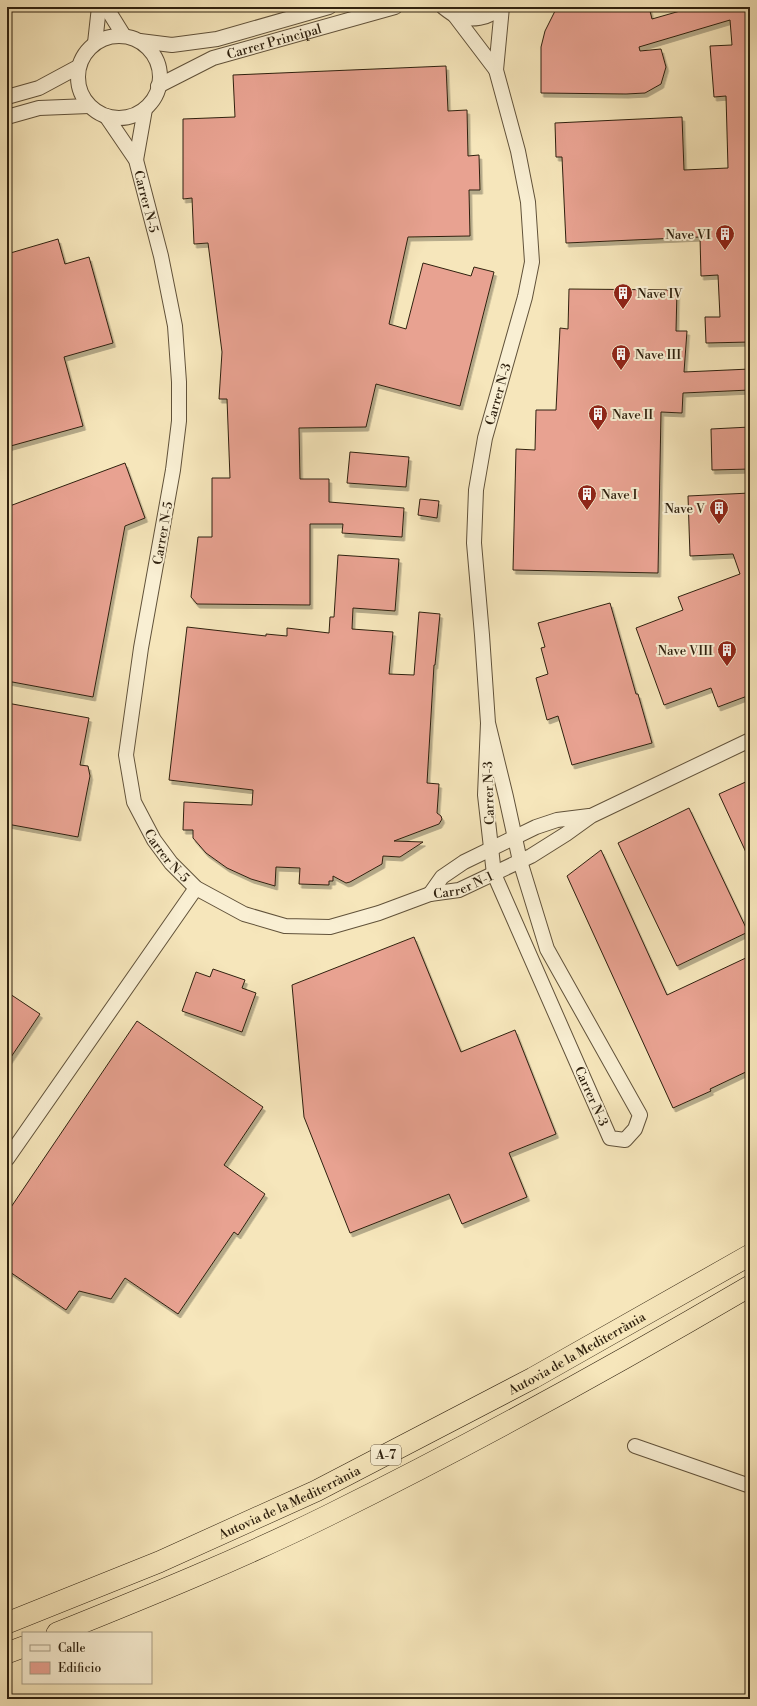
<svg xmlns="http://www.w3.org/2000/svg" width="757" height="1706" viewBox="0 0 757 1706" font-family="'Libre Bodoni',serif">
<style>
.building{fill:#e8a291;stroke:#2f210f;filter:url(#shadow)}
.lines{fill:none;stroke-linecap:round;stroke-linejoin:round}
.minor-casing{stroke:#61523a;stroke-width:16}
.highway-casing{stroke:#2f210f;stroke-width:22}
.minor{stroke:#f9efd3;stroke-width:14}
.highway{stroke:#f6e6bb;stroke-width:21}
.labels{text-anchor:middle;stroke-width:4;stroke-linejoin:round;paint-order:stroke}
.shield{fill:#f9efd3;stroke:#6c5f4a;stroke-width:1}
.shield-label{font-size:12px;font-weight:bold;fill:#2f210f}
.street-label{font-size:13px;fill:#2f210f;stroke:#f9efd3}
.poi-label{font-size:13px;fill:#2f210f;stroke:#f9efd3;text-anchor:start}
</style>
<defs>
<filter id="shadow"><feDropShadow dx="2.5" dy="4" stdDeviation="0" flood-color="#0004"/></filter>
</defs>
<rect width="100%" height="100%" fill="#f6e6bb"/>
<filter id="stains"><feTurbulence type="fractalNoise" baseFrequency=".005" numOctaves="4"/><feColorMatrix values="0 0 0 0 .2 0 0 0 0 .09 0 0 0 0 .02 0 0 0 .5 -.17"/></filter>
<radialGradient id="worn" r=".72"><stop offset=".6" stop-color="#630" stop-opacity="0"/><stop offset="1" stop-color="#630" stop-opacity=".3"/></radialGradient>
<!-- building -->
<path class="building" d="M557,7H649L652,19L694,7H750V342L706,343L705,317H720L718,275L701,276L700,237L566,243L562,157H556L555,123L682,117L684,170L728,168L726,96L714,97L710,46L732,45L730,20L639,47L640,51L661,49L666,67L661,84L645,93L626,94L541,93V47L545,31Z
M446,66L448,111L467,110L468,156L479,155L480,190H469L470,236L408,237L389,324L406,329L423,263L471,276L474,267L494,272L460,406L376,384L366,427L299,428L300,479H329V502L404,508L402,537L342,533L343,524H310V605L197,604L191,597L198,537H212V478H230L227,399H219L222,352L208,243L194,244L192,198L183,199V119L235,117L233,75Z
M58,239L65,264L89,257L113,343L64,357L83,426L7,447V254Z
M569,289L677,290L676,331H687L684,372L750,369V390L683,393L682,413L661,412L658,573L513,570L516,449L535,450L536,410H556L560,328L568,329Z
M750,427V469L712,470L711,429Z
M350,452L409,457L406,487L347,483Z
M125,463L145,518L125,526L93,697L7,681V507Z
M750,493V695L718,707L711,688L664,705L636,628L683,610L678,597L740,574L733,554L690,556L688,496Z
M420,499L439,501L437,518L418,515Z
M338,555L399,559L395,611L353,608L352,629L393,632L389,674L414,675L419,612L440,614L435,665H434L427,783L439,784L437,813L441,816L442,819L439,824L394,841L423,842L400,857L383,856L382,864L350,882L346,883L333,876V881H329V885L299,884L300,868L276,867L275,886L251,879L227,868L206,853L193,838V830H183L184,802L252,805L253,790L169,780L187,627L266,636V634L287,636V628L329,633L330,617H334Z
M610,603L636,694H638L652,743L572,765L558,716L547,720L536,678L548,674L541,648L545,647L538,623Z
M7,703L89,718L80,765L88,766L90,776L78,837L7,824Z
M750,780V861L719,794Z
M689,808L748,932L677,966L618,843Z
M601,850L667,995L750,956V1070L710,1089L711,1091L673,1108L567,876Z
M414,937L461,1052L515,1030L556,1134L509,1153L527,1197L462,1224L449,1194L350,1233L304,1117L292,985Z
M213,969L245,980L242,988L256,993L242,1032L182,1011L196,972L210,977Z
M7,992L40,1014L7,1063Z
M137,1021L263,1107L224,1165L265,1194L238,1235L234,1232L178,1314L125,1278L111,1299L79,1291L66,1310L7,1270V1213Z"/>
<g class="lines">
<!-- minor casing -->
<g class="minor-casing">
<g id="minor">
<path d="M106,7L124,36"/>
<path d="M443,7C447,10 452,14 456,16C471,21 489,19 500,7"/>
<path d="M455,16L496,70"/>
<circle cx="119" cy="77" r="41"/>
<path d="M140,41L172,45L217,39L329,7"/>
<path d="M95,43L99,7"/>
<path id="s1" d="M158,86L213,58L395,7"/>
<path d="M7,97L39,88L78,67"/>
<path id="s2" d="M106,116L136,160L161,256L175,326L179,382V421L173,470L141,648L126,755L134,802L154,840L171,863L196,888L244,914L285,926L330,927L379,913L430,894L459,890L531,856L566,834L591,816L750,740"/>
<path d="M7,117L39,108L89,106"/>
<path d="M136,160L145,109"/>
<path id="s3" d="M488,723L506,797L520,861L547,949L640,1115L635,1129L625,1140L610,1138L494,874L485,795L488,723L482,635L474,543L476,490L485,438L525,297L532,262L528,202L518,151L496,70L502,7"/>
<path d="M430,894L442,877L464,862L536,827L557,820L589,816"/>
<path d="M7,1159L196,888"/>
<path d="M635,1446L750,1486"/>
</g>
</g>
<!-- highway casing -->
<g class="highway-casing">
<g id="highway">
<path id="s4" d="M7,1623L159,1562L316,1491L533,1378L750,1255"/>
<path d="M57,1633C149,1596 240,1559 329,1515C472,1444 612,1367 750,1286"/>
<path d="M7,1653L23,1647"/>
</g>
</g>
<!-- minor -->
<use href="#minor" class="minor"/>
<!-- highway -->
<use href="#highway" class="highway"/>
</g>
<!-- icons -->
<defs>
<g id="building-pin" transform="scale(1)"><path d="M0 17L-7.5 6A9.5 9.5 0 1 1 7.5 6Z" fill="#8f2418" stroke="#f9efd3"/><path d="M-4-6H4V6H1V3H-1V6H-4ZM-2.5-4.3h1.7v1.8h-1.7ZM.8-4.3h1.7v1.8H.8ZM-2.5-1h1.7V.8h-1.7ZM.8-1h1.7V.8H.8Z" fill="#fff"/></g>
</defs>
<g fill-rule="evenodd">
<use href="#building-pin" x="725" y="234"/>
<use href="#building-pin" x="623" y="293"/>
<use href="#building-pin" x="621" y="354"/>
<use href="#building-pin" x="598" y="414"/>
<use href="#building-pin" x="587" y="494"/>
<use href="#building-pin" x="719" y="508"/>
<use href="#building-pin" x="727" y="650"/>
</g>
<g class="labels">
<!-- shield labels -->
<rect class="shield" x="371" y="1445" width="30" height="20" rx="3"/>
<g class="shield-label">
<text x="386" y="1459">A-7</text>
</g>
<!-- street labels -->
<g class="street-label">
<text dy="5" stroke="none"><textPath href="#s1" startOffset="125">Carrer Principal</textPath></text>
<text dy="5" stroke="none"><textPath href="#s2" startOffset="96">Carrer N-5</textPath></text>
<text dy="5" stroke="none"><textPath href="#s3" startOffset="1241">Carrer N-3</textPath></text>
<text transform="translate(162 533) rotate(-80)" y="5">Carrer N-5</text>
<text transform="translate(488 793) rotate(-92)" y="5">Carrer N-3</text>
<text dy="5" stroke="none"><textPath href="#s2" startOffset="768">Carrer N-5</textPath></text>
<text dy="5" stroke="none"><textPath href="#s2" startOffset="1094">Carrer N-1</textPath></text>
<text transform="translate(592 1096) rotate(66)" y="5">Carrer N-3</text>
<text dy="5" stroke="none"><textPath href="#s4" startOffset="631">Autovia de la Mediterrània</textPath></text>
<text dy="5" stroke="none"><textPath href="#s4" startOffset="307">Autovia de la Mediterrània</textPath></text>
</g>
<!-- poi labels -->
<g class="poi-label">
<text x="711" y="239" text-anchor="end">Nave VI</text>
<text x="637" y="298">Nave IV</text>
<text x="635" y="359">Nave III</text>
<text x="612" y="419">Nave II</text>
<text x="601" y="499">Nave I</text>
<text x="705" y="513" text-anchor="end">Nave V</text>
<text x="713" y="655" text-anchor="end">Nave VIII</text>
</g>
</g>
<!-- margin -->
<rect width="757" height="1706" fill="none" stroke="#f6e6bb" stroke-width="24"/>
<rect x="8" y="8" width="741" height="1690" fill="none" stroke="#2f210f" stroke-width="2"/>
<rect x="12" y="12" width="733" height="1682" fill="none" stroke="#2f210f"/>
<!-- legend -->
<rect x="22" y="1632" width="130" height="52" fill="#f9efd3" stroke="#a89d85"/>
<rect x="30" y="1645" width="20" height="6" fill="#f9efd3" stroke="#a89d85"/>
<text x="58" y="1652" font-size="12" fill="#2f210f">Calle</text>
<rect x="30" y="1662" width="20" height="12" fill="#e8a291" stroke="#a89d85"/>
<text x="58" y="1672" font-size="12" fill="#2f210f">Edificio</text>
<rect width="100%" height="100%" filter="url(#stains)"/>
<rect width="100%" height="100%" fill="url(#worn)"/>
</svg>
